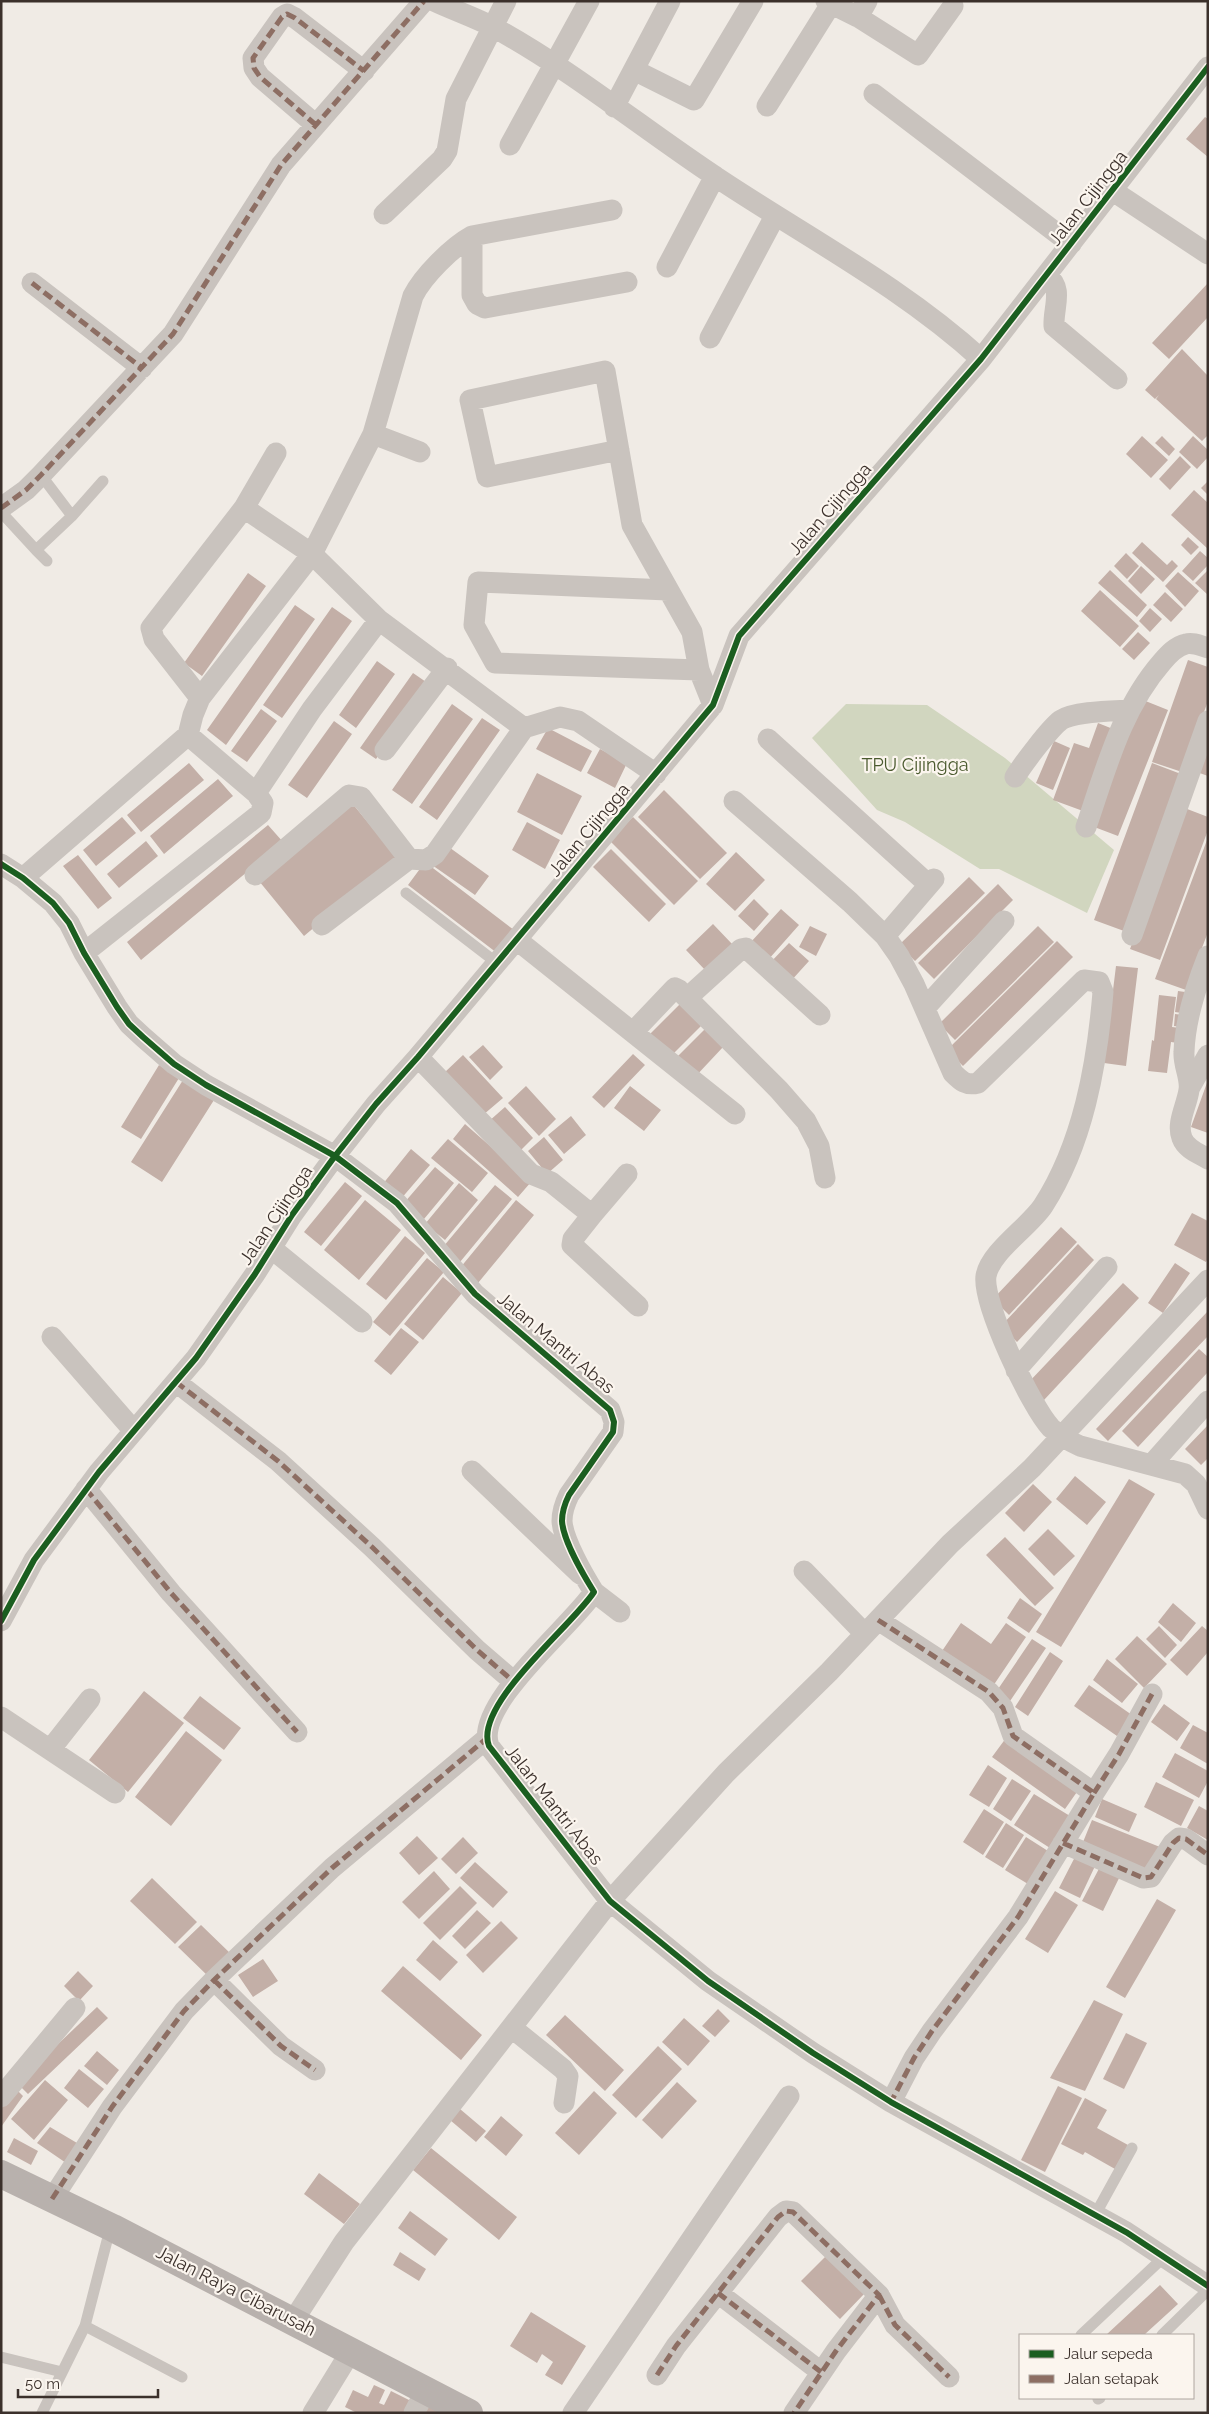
<svg xmlns="http://www.w3.org/2000/svg" width="1209" height="2414" viewBox="0 0 1209 2414" font-family="Raleway,sans-serif">
<style>
.green{fill:#d1d6bf}
.building{fill:#c3afa7}
.lines{fill:none;stroke-linecap:round;stroke-linejoin:round}
.lane{stroke:#c9c3be;stroke-width:11}
.street{stroke:#c9c3be;stroke-width:21}
.primary{stroke:#b8b1ad;stroke-width:28}
.quiet{stroke:#8d6e63;stroke-width:5;stroke-dasharray:10 5;stroke-linecap:butt}
.cycleway-casing{stroke:#fbf5ee;stroke-width:9}
.cycleway{stroke:#1b5e20;stroke-width:6}
.labels{text-anchor:middle;stroke-width:4.5;stroke-linejoin:round;paint-order:stroke}
.street-label{font-size:18px;fill:#3b302b;stroke:#fbf5ee}
.park-label{font-size:18px;fill:#4a5a2e;stroke:#fbf5ee}
</style>
<rect width="100%" height="100%" fill="#f0ebe5"/>
<!-- green -->
<path class="green" d="M846,704L927,705L1005,758L1114,850L1087,913L999,869H980L905,822L877,810L812,738Z"/>
<!-- building -->
<path class="building" d="M1205,117L1208,119V157L1186,139Z
M1208,283V317L1169,359L1152,343Z
M1182,349L1208,376V435L1202,441L1156,399L1159,395L1155,399L1145,390Z
M1142,436L1168,460L1151,478L1126,454Z
M1162,436L1175,449L1169,456L1155,443Z
M1193,436L1208,450V457L1197,469L1179,452Z
M1180,456L1191,467L1170,490L1159,479Z
M1208,481V495L1201,488Z
M1194,490L1208,503V549L1171,515Z
M1188,537L1199,547L1191,555L1181,545Z
M1142,542L1167,565L1172,560L1178,566L1163,582L1132,553Z
M1200,551L1208,558V565L1193,581L1182,571Z
M1126,553L1139,566L1127,579L1114,566Z
M1141,566L1155,579L1141,594L1128,581Z
M1110,570L1147,605L1137,617L1098,583Z
M1208,570V595L1195,583Z
M1178,572L1199,591L1185,607L1165,586Z
M248,573L266,586L202,676L184,663Z
M1100,590L1139,626L1120,647L1081,611Z
M1165,592L1183,609L1171,622L1153,605Z
M295,605L315,619L226,745L207,730Z
M332,607L352,621L282,718L263,705Z
M1150,608L1162,619L1150,632L1139,621Z
M1138,632L1150,643L1134,660L1122,649Z
M1188,660L1208,667V701L1182,772L1152,762Z
M377,661L395,674L356,728L339,715Z
M413,673L429,684L376,759L360,748Z
M1138,698L1168,710L1118,836L1089,825Z
M452,704L473,719L412,804L392,790Z
M261,709L277,721L247,762L231,751Z
M482,718L500,730L437,820L419,807Z
M334,721L352,734L307,798L288,785Z
M1098,723L1113,729L1083,811L1053,800L1074,743L1089,748Z
M548,728L592,751L581,772L536,749Z
M1208,736V776L1194,771Z
M1054,741L1070,748L1053,790L1036,783Z
M600,749L627,763L615,788L587,773Z
M189,763L204,780L141,832L127,815Z
M1152,763L1181,774L1124,931L1094,920Z
M537,773L582,796L562,835L517,812Z
M218,779L233,796L164,854L150,836Z
M664,790L727,853L700,879L638,817Z
M352,803L397,858L304,936L259,881Z
M1182,807L1208,817V830L1160,960L1130,949Z
M122,817L136,833L96,866L83,850Z
M633,817L698,881L674,905L609,840Z
M527,822L560,840L545,869L512,850Z
M268,825L283,842L141,960L127,942Z
M1207,840L1208,932L1186,990L1155,979Z
M146,841L158,856L119,888L107,874Z
M446,845L489,876L475,895L432,865Z
M611,849L666,904L649,922L593,867Z
M736,852L765,880L735,911L706,884Z
M78,855L112,898L98,909L63,866Z
M425,862L514,930L497,953L408,885Z
M969,877L985,893L915,961L899,945Z
M998,884L1013,900L934,979L918,963Z
M754,899L769,914L754,931L738,916Z
M781,909L799,925L768,960L750,943Z
M713,924L733,945L706,971L686,950Z
M810,926L827,934L816,956L799,947Z
M1038,926L1054,942L955,1040L939,1024Z
M1057,941L1073,957L963,1066L947,1050Z
M789,943L809,961L790,982L769,964Z
M1116,966L1138,968L1126,1066L1104,1063Z
M1178,991L1185,992L1182,1013L1175,1012Z
M1159,995L1176,997L1172,1027L1180,1028L1178,1043L1171,1042L1167,1073L1148,1071L1152,1040L1154,1041Z
M681,1003L702,1025L671,1056L649,1035Z
M1175,1014L1183,1015L1182,1027L1174,1026Z
M706,1028L724,1046L694,1078L674,1060Z
M483,1045L503,1067L490,1080L469,1057Z
M633,1054L645,1065L604,1108L592,1097Z
M463,1055L503,1098L483,1115L444,1073Z
M159,1065L179,1078L141,1139L121,1127Z
M183,1080L214,1100L162,1182L131,1162Z
M1208,1080V1133L1191,1127Z
M526,1086L556,1119L539,1136L508,1103Z
M630,1086L661,1110L644,1131L614,1108Z
M505,1107L533,1138L517,1154L488,1122Z
M571,1116L586,1135L564,1154L548,1135Z
M465,1124L531,1182L518,1197L453,1139Z
M544,1137L563,1160L547,1174L528,1151Z
M448,1139L488,1173L472,1192L431,1158Z
M411,1149L430,1165L400,1200L382,1185Z
M435,1167L454,1183L424,1219L404,1203Z
M345,1182L362,1196L321,1246L304,1232Z
M459,1183L478,1200L445,1240L425,1224Z
M495,1185L512,1199L460,1262L443,1247Z
M365,1200L401,1230L359,1280L324,1250Z
M516,1200L534,1215L478,1283L460,1268Z
M1192,1213L1208,1221V1258L1206,1262L1174,1245Z
M1061,1227L1077,1242L1009,1315L993,1299Z
M405,1236L425,1253L386,1300L366,1284Z
M1078,1244L1094,1260L1017,1342L1001,1326Z
M427,1258L444,1272L390,1336L373,1322Z
M1175,1263L1190,1273L1163,1313L1148,1303Z
M443,1277L462,1293L423,1340L404,1324Z
M1123,1283L1139,1298L1044,1400L1027,1384Z
M1208,1311V1336L1108,1441L1096,1429Z
M401,1328L419,1342L391,1375L374,1361Z
M1199,1349L1208,1357V1372L1138,1447L1122,1431Z
M1208,1425V1458L1201,1465L1185,1449Z
M1075,1476L1106,1502L1087,1525L1056,1499Z
M1129,1479L1155,1494L1061,1647L1036,1632Z
M1033,1484L1052,1502L1024,1532L1005,1513Z
M1048,1529L1075,1556L1054,1576L1028,1549Z
M1005,1537L1054,1588L1035,1606L986,1555Z
M1020,1598L1042,1614L1029,1633L1007,1618Z
M1173,1603L1196,1623L1181,1642L1158,1622Z
M961,1623L991,1644L1006,1623L1026,1637L991,1689L940,1654Z
M1159,1626L1177,1645L1165,1658L1146,1639Z
M1202,1626L1208,1631V1652L1187,1676L1170,1660Z
M1137,1636L1167,1664L1144,1688L1115,1659Z
M1032,1639L1046,1648L1008,1704L994,1695Z
M1050,1652L1063,1661L1028,1716L1015,1707Z
M1107,1659L1138,1684L1122,1703L1093,1680Z
M1089,1685L1132,1715L1117,1736L1074,1706Z
M144,1691L184,1723L128,1792L89,1760Z
M200,1696L241,1728L224,1750L183,1718Z
M1164,1704L1190,1723L1177,1741L1151,1722Z
M1193,1725L1208,1733V1764L1180,1748Z
M186,1731L222,1760L171,1826L135,1797Z
M1006,1738L1079,1789L1065,1809L992,1757Z
M1175,1753L1208,1771V1781L1199,1798L1162,1777Z
M988,1765L1007,1778L989,1807L969,1795Z
M1012,1779L1031,1791L1011,1821L993,1809Z
M1156,1782L1194,1800L1181,1826L1144,1807Z
M1034,1794L1070,1816L1050,1848L1014,1825Z
M1102,1799L1137,1814L1129,1832L1095,1817Z
M1199,1806L1208,1811V1840L1187,1828Z
M984,1809L1004,1822L983,1855L963,1842Z
M1092,1820L1160,1847L1149,1874L1081,1847Z
M1006,1823L1024,1835L1003,1868L985,1857Z
M417,1836L438,1858L419,1875L399,1853Z
M463,1837L478,1853L456,1874L441,1859Z
M1026,1837L1048,1851L1028,1884L1005,1870Z
M1076,1855L1096,1864L1080,1898L1059,1888Z
M475,1862L508,1892L493,1908L460,1878Z
M1102,1863L1122,1872L1103,1911L1082,1901Z
M434,1871L450,1889L419,1919L402,1902Z
M152,1878L197,1922L175,1944L130,1901Z
M460,1886L477,1903L440,1940L423,1923Z
M1055,1891L1078,1905L1048,1953L1025,1939Z
M1157,1899L1176,1910L1125,1998L1106,1987Z
M477,1910L491,1923L465,1949L452,1936Z
M501,1921L518,1938L483,1973L466,1955Z
M201,1925L231,1954L209,1977L178,1947Z
M433,1940L458,1962L440,1981L416,1960Z
M263,1959L278,1981L253,1997L238,1975Z
M403,1966L482,2035L461,2060L381,1991Z
M78,1971L93,1986L79,2001L64,1986Z
M1094,2000L1123,2014L1085,2091L1050,2078Z
M97,2007L108,2018L28,2094L17,2083Z
M718,2009L730,2021L715,2037L702,2026Z
M565,2015L624,2070L605,2091L546,2035Z
M684,2018L710,2041L688,2066L662,2042Z
M1126,2033L1147,2043L1124,2089L1103,2079Z
M658,2046L682,2069L636,2118L612,2095Z
M97,2051L119,2070L107,2085L84,2066Z
M79,2069L104,2089L88,2108L64,2088Z
M45,2080L68,2100L34,2140L11,2119Z
M677,2082L697,2101L662,2139L642,2120Z
M1058,2086L1082,2098L1045,2172L1021,2160Z
M14,2087L23,2096L1,2127V2103Z
M594,2091L617,2113L579,2155L555,2133Z
M1085,2098L1107,2110L1097,2128L1128,2145L1115,2169L1085,2152L1083,2155L1061,2144Z
M460,2109L486,2131L476,2142L450,2120Z
M501,2116L523,2135L506,2156L484,2137Z
M50,2127L77,2143L69,2165L37,2143Z
M14,2138L38,2151L31,2165L7,2152Z
M431,2148L517,2217L499,2240L413,2170Z
M319,2173L360,2204L344,2224L304,2194Z
M410,2211L448,2239L435,2256L398,2228Z
M400,2252L426,2269L419,2281L393,2265Z
M827,2255L865,2293L840,2319L801,2281Z
M1160,2285L1178,2304L1144,2335H1106Z
M531,2312L586,2346L562,2385L545,2375L553,2362L542,2354L537,2363L510,2346Z
M374,2385L385,2390L379,2403L384,2405L391,2391L417,2404L412,2413H357L345,2407L353,2390L368,2397Z
M421,2400L447,2413H415Z"/>
<g class="lines">
<!-- lane -->
<path class="lane" d="M41,475L72,516L103,481
M1,512L36,550L72,516
M36,550L47,561
M406,893L497,963
M1095,2215L1132,2148
M85,2326L182,2377
M1081,2335L1165,2256
M1162,2335L1208,2290
M1,2357L62,2372
M1098,2399L1100,2398
M42,2413L85,2326L109,2233"/>
<!-- street -->
<path class="street" d="M434,1C453,10 474,17 493,27C572,70 643,129 719,179C808,238 902,287 981,359
M826,1L858,17L918,55L953,6
M858,17L867,1
M634,70L694,100L753,1
M874,94L1071,244
M767,106L831,4
M614,107L670,1
M316,125L260,77L254,68L253,58L282,17L287,14L295,18L364,71
M510,145L589,1
M1113,191L1208,254
M384,214L442,159L447,151L456,99L506,1
M472,236V295L477,304L485,308L627,282
M667,267L715,176
M1047,276C1064,288 1053,308 1054,326L1117,379
M32,283L142,368
M710,338L775,216
M373,434L420,452
M619,450L487,477L470,400L605,371L632,525L692,632L699,670L713,705
M1,508L26,490L41,475L173,334L281,165L424,1
M244,508L312,554L379,620L524,728L560,717L578,721L656,774
M668,590L478,582L474,625L495,663L699,670
M200,698L154,639L151,628L244,508L276,453
M188,735L256,793
M768,739L928,884
M385,750L447,668
M1015,777C1023,764 1050,728 1061,720C1075,711 1113,711 1130,710
M734,801L850,902L885,936L899,956L914,984L953,1073C961,1081 966,1086 978,1083L1084,980L1099,982L1103,992C1097,1065 1083,1144 1043,1206C1029,1227 990,1252 986,1276C982,1303 1031,1407 1051,1428C1060,1436 1069,1441 1080,1446L1185,1474L1196,1484L1208,1509
M1086,827C1106,769 1121,709 1162,662C1168,655 1176,646 1186,644C1193,642 1201,646 1208,648
M1,864L23,878L53,903L69,923L84,953L117,1007L129,1024L143,1037L174,1064L206,1085L335,1156L397,1203L475,1294L610,1410L614,1422L613,1432L569,1495C565,1503 562,1511 562,1521C563,1540 584,1576 594,1592C572,1626 473,1705 489,1746L610,1901L708,1981L813,2053L891,2102L1126,2232L1208,2286
M255,875L349,795L361,797L409,859L426,860L435,854L524,728
M23,878L188,735L193,715L200,698L312,554L373,434L413,296C423,276 452,247 472,236L612,210
M322,925L409,859
M1132,935L1208,721
M885,936L934,879
M517,940L735,1114
M84,953L261,813L263,803L256,793L312,709L379,620
M1208,956C1196,986 1185,1020 1184,1052C1183,1065 1191,1078 1189,1090C1187,1105 1176,1123 1182,1138C1186,1149 1198,1153 1208,1159
M687,998L741,949L746,948L820,1015
M925,1008L1004,921
M633,1032L672,991L675,988L679,990L779,1090L806,1121L819,1146L825,1178
M418,1057L531,1174L551,1182L592,1215L627,1174
M1190,1087L1208,1055
M592,1215L573,1239L572,1245L638,1306
M271,1248L362,1322
M52,1337L134,1431
M1016,1370L1107,1267
M176,1382L278,1461L372,1547L477,1650L513,1681
M1152,1464L1208,1401
M472,1471L580,1574
M86,1489L171,1593L297,1732
M804,1571L865,1634
M594,1592L620,1612
M878,1620L989,1692L1003,1708L1013,1736L1094,1793L1018,1917L932,2031L914,2058L891,2102
M1,1621L34,1560L99,1472L196,1358L255,1274L292,1215L335,1156L376,1104L418,1057L713,705L739,636L981,359L1208,67
M1,1717L115,1793
M49,1748L53,1746L90,1699
M1094,1793L1119,1754L1152,1694
M1063,1843L1143,1878L1151,1877L1173,1843L1179,1838L1186,1839L1208,1855
M214,1980L281,2046L315,2070
M512,2028L563,2069L568,2076L564,2103
M1,2097L75,2008
M52,2199L112,2107L184,2011L214,1980L332,1868L486,1739
M718,2293L821,2372
M879,2295L895,2325L949,2377
M293,2321L344,2242L610,1901L726,1773L829,1672L950,1544L1032,1468L1208,1280
M657,2375L676,2346L778,2217L786,2211L793,2212L879,2295L836,2351L794,2413
M313,2413L348,2356
M414,2413L423,2396
M573,2413L789,2096"/>
<!-- primary -->
<path class="primary" d="M1,2174L113,2228L469,2413"/>
<!-- quiet -->
<path class="quiet" d="M316,125L260,77L254,68L253,58L282,17L287,14L295,18L364,71
M32,283L142,368
M1,508L26,490L41,475L173,334L281,165L424,1
M176,1382L278,1461L372,1547L477,1650L513,1681
M86,1489L171,1593L297,1732
M878,1620L989,1692L1003,1708L1013,1736L1094,1793L1018,1917L932,2031L914,2058L891,2102
M1094,1793L1119,1754L1152,1694
M1063,1843L1143,1878L1151,1877L1173,1843L1179,1838L1186,1839L1208,1855
M214,1980L281,2046L315,2070
M52,2199L112,2107L184,2011L214,1980L332,1868L486,1739
M718,2293L821,2372
M879,2295L895,2325L949,2377
M657,2375L676,2346L778,2217L786,2211L793,2212L879,2295L836,2351L794,2413"/>
<!-- cycleway casing -->
<g class="cycleway-casing">
<path id="cycleway" d="M1,864L23,878L53,903L69,923L84,953L117,1007L129,1024L143,1037L174,1064L206,1085L335,1156L397,1203L475,1294L610,1410L614,1422L613,1432L569,1495C565,1503 562,1511 562,1521C563,1540 584,1576 594,1592C572,1626 473,1705 489,1746L610,1901L708,1981L813,2053L891,2102L1126,2232L1208,2286
M1,1621L34,1560L99,1472L196,1358L255,1274L292,1215L335,1156L376,1104L418,1057L713,705L739,636L981,359L1208,67"/>
</g>
<!-- cycleway -->
<use href="#cycleway" class="cycleway"/>
</g>
<g class="labels">
<!-- street labels -->
<g class="street-label">
<text transform="translate(1088 198) rotate(-52)" y="6">Jalan Cijingga</text>
<text transform="translate(830 509) rotate(-49)" y="6">Jalan Cijingga</text>
<text transform="translate(589 830) rotate(-50)" y="6">Jalan Cijingga</text>
<text transform="translate(276 1215) rotate(-56)" y="6">Jalan Cijingga</text>
<text transform="translate(556 1343) rotate(40)" y="6">Jalan Mantri Abas</text>
<text transform="translate(554 1805) rotate(52)" y="6">Jalan Mantri Abas</text>
<text transform="translate(236 2291) rotate(27)" y="6">Jalan Raya Cibarusah</text>
</g>
<!-- park labels -->
<g class="park-label">
<text x="915" y="771">TPU Cijingga</text>
</g>
</g>
<!-- border -->
<rect width="1209" height="2414" fill="none" stroke="#3b302b" stroke-width="5"/>
<!-- legend -->
<rect x="1019" y="2334" width="175" height="65" fill="#fbf5ee" stroke="#aea6a0"/>
<rect x="1029" y="2350" width="25" height="8" fill="#1b5e20" stroke="#aea6a0"/>
<text x="1064" y="2359" font-size="15" fill="#3b302b">Jalur sepeda</text>
<rect x="1029" y="2375" width="25" height="8" fill="#8d6e63" stroke="#aea6a0"/>
<text x="1064" y="2384" font-size="15" fill="#3b302b">Jalan setapak</text>
<!-- scale -->
<path d="M18 2389v8h140v-8" fill="none" stroke="#3b302b" stroke-width="2.5"/>
<text x="25" y="2389" font-size="15" fill="#3b302b" stroke="#fbf5ee" stroke-width="4" paint-order="stroke">50 m</text>
</svg>
